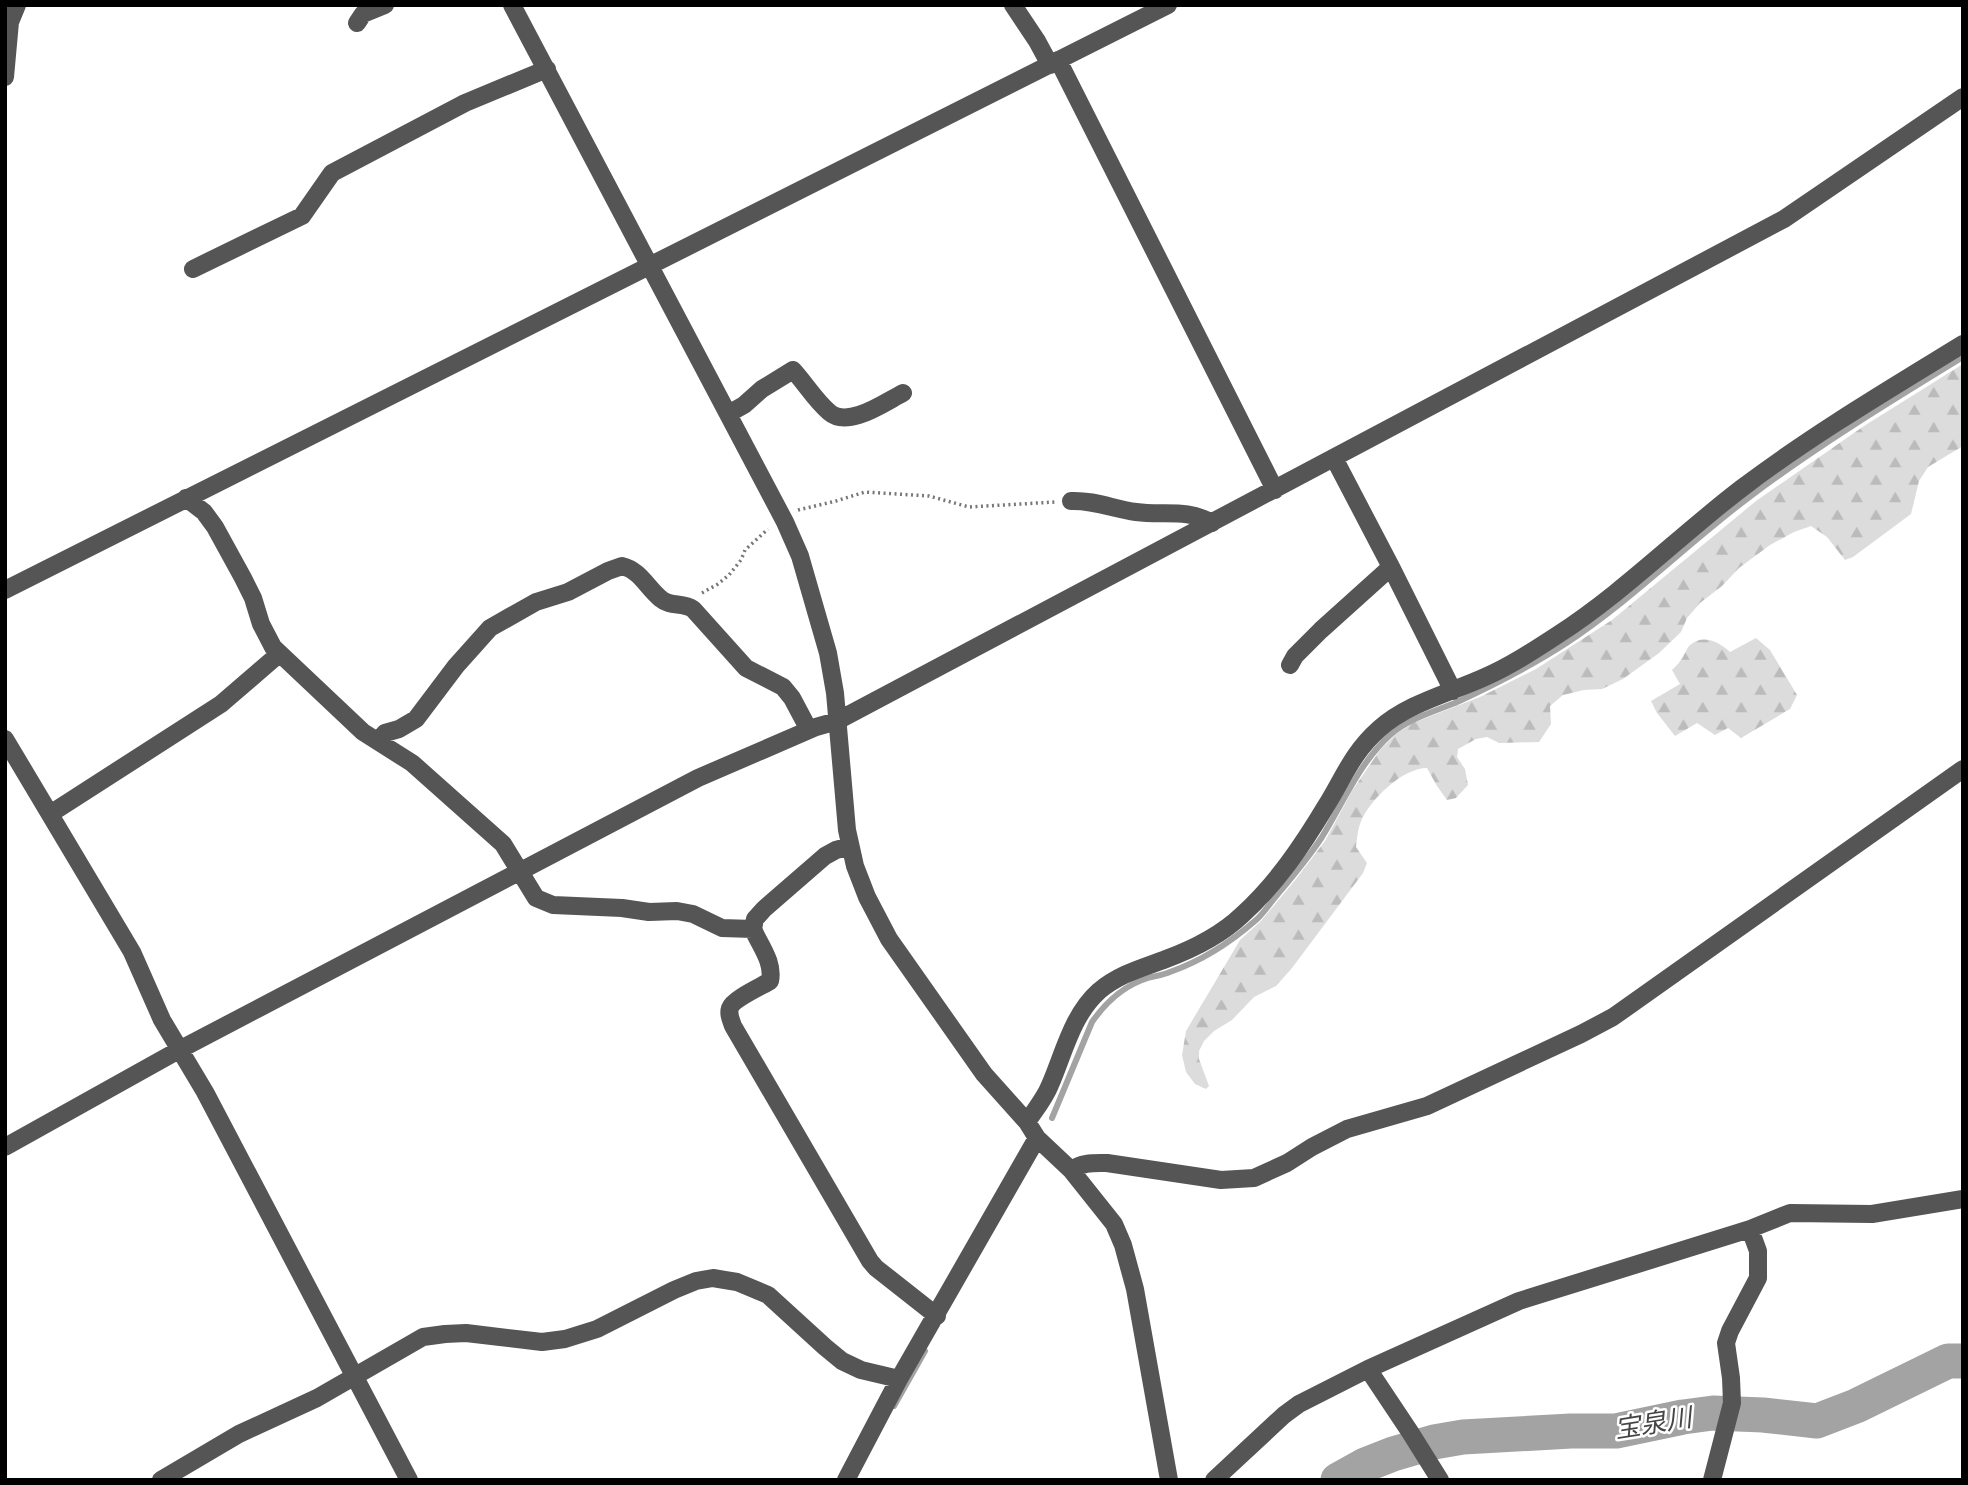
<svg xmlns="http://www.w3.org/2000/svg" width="1968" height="1485" viewBox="0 0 1968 1485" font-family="'Golos Text','Noto Sans JP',sans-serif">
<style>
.forest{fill:url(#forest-firs)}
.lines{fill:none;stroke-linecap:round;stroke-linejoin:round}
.stream{stroke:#a3a3a3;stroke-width:6}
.river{stroke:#a3a3a3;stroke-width:35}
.path{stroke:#777;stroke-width:3.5;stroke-dasharray:2 3.5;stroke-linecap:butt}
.minor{stroke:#555;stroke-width:18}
.labels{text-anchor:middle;stroke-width:5;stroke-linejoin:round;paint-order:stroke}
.water-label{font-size:26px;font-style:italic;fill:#444;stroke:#fff}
</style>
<defs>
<pattern id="forest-firs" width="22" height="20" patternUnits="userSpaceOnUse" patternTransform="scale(1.75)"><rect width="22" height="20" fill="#dcdcdc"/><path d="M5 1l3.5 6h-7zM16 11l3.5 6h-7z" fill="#bbb"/></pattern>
</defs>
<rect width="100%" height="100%" fill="#fff"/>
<!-- forest -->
<path class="forest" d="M1963,364V446L1928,467L1919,481L1911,514L1853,557L1845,560L1827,537L1811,526L1794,532L1770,545L1739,568L1722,586L1700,603L1687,618L1681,632L1659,653L1623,679L1602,689L1584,690L1563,695L1550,706L1551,724L1539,742L1499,743L1487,737L1476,739L1458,749L1457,757L1465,769L1468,785L1456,798L1447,800L1437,786L1427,768C1403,768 1372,798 1362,819C1358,827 1357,838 1356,847L1367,863L1363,873L1292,968L1276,986L1254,997L1232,1020L1214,1031L1204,1041L1199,1051V1059L1209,1086L1206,1089L1195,1084L1186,1072L1182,1055L1186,1031L1240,940L1261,921L1296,879L1325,841L1352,791L1380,750L1396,734L1413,723L1480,697L1536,669L1612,620L1756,501L1864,426Z
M1756,638L1770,650L1797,695L1790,709L1741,738L1728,728L1715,735L1697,723L1675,736L1657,713L1651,701L1680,684L1672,670C1676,666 1680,662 1683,657C1684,655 1688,647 1689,646C1703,633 1719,642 1730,652Z"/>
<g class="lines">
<!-- stream -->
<path class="stream" d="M1052,1118L1092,1022C1106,1002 1125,985 1148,978C1155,976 1163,975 1170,972C1201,961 1231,942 1256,920C1264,913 1270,903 1277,895C1293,876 1309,857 1322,837C1343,803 1360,762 1390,735C1408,719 1433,712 1455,703C1494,685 1533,665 1568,642C1634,598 1689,542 1752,495C1819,445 1891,401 1963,357
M894,1406L925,1351"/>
<!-- river -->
<path class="river" d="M1338,1480L1365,1465L1393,1454L1434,1442L1463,1437L1571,1431H1616L1683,1417L1713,1413L1763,1415L1817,1421L1856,1406L1948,1361H1963"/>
<!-- path -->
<path class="path" d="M798,510L836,501L865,492L929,496L969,507L1055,502
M702,593L718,584L729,575L741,560L745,550L768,529"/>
<!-- minor -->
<path class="minor" d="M512,5L785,522L800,556L828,653L835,693L847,830L855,866L867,897L889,939L984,1074L1027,1122L1037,1138L1071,1170L1114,1224L1123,1245L1135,1289L1169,1480
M1013,5L1037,41L1050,65
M357,23L363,14L385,5
M1058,60L1275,490
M5,77L10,22L17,5
M193,269L302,216L332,173L465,103L547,69
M728,414L744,405L762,389L793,370C805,383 815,400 829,412C848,429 885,402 903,393
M1334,458L1391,567L1453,691
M186,498L204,512L215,527L243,578L253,598L261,624L273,647L363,732L412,763L503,844L536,898L553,905L622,908L649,912L677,911L693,914L722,928L753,929
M1071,501C1094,500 1114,509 1136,512C1164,516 1186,508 1212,523
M5,590L1168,5
M1290,665L1295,656L1321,630L1391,567
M5,739L132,952L162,1020L205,1092L409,1480
M378,741L385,733L399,729L416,719L456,666L490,628L536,602L568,592L608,571L622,566C640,570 648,589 661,599C670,607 683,602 693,609L746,668L783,687L792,698L809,730
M50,814L221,704L279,654
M850,846L836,850L825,856L764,909L755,919L753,929C760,946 774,962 770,981C762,986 733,999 730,1008C728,1014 731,1020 733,1026L870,1261L876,1268L937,1316
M1027,1122C1035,1110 1045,1098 1050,1085C1064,1053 1072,1015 1099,991C1119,974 1142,968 1166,959C1193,949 1221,935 1242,915C1277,883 1302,846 1326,806C1344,777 1352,753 1379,729C1408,703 1450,693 1485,677C1510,666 1533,651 1556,636C1623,593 1679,536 1742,488C1812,435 1888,390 1963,344
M5,1147L179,1050L698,778L816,727L837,721L1784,219L1963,97
M1071,1170C1083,1162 1093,1163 1107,1163L1221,1180L1254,1178L1287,1163L1312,1147L1347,1129L1427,1106L1581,1034L1613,1017L1963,769
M1368,1369L1410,1432L1440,1480
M161,1480L239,1434L317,1398L423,1337L445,1334L466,1333L542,1342L565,1339L597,1329L674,1290L696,1281L713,1278L737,1282L768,1295L825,1347L842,1361L861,1370L899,1379
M846,1480L899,1379L1037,1138
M1214,1480L1284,1415L1299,1404L1368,1369L1519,1301L1750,1229L1790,1213L1872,1214L1963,1199
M1712,1480L1732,1403L1731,1378L1726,1343L1730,1331L1758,1278V1251L1750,1229"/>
</g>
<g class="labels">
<!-- water labels -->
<g class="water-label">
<text transform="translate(1653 1423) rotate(-9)" y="9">宝泉川</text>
</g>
</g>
<!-- border -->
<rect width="1968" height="1485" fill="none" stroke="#000000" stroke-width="14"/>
</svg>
